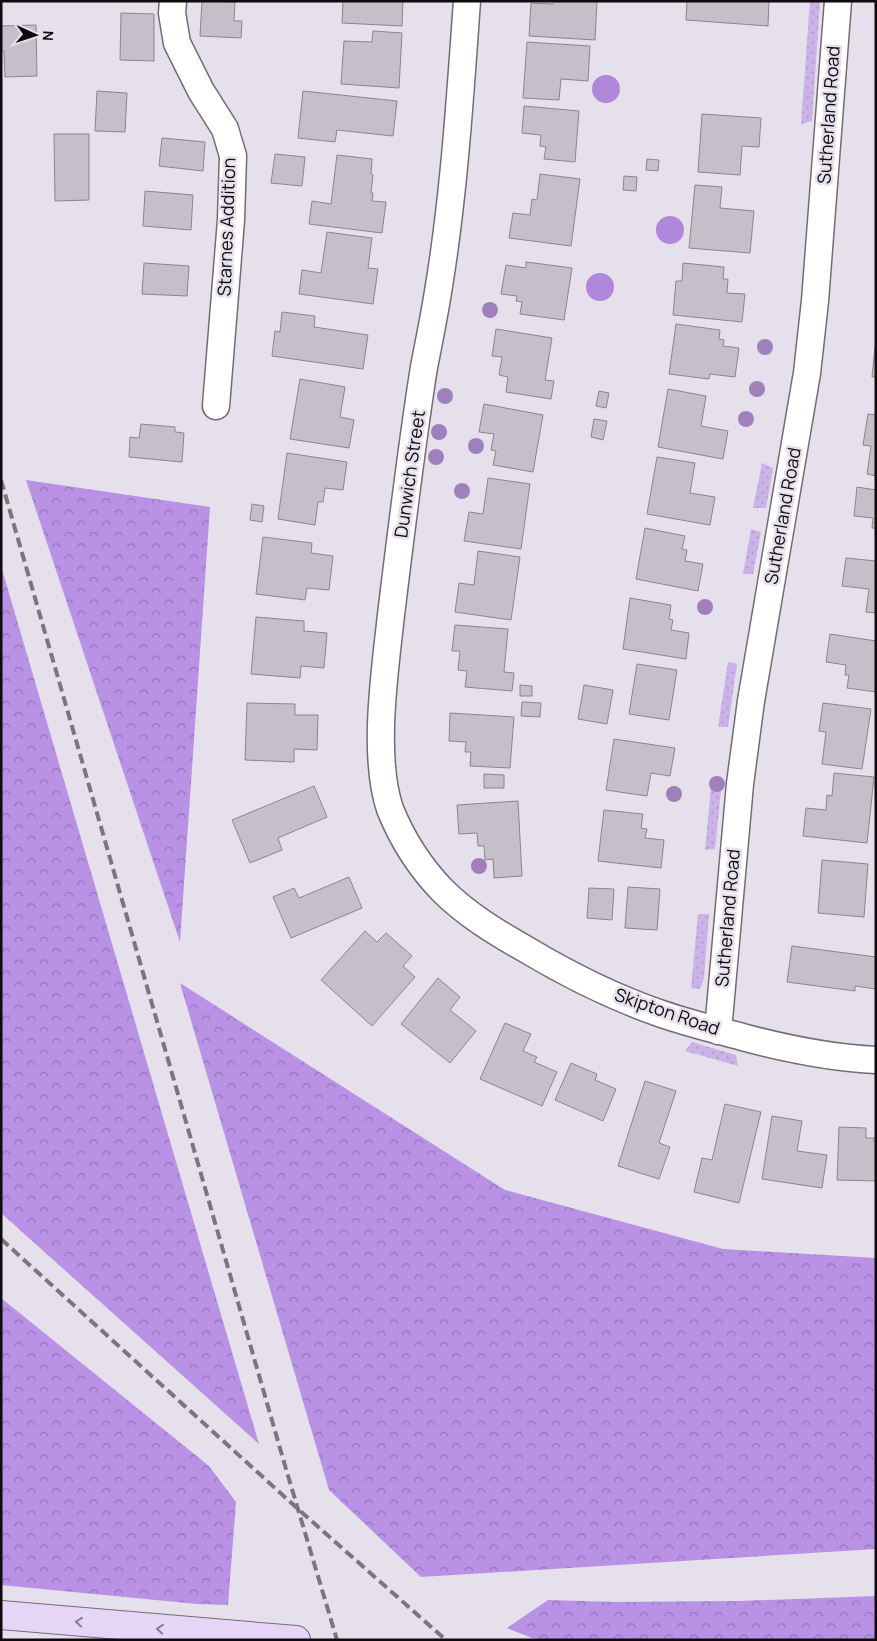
<svg xmlns="http://www.w3.org/2000/svg" width="877" height="1641" viewBox="0 0 877 1641" font-family="Manrope,sans-serif">
<style>
.grass{fill:url(#grass-dots)}
.forest{fill:url(#forest-crowns)}
.water{fill:#b088db}
.building{fill:#c4bfc9;stroke:#8a8690}
.lines{fill:none;stroke-linecap:round;stroke-linejoin:round}
.street-casing{stroke:#716d76;stroke-width:29}
.secondary-casing{stroke:#716d76;stroke-width:30}
.street{stroke:#fff;stroke-width:26}
.secondary{stroke:#e7d5f8;stroke-width:28}
.rail{stroke:#7a767d;stroke-width:4;stroke-dasharray:10 5;stroke-linecap:butt}
.tree{fill:#9f80bb}
.oneway{stroke:#857a8f}
.labels{text-anchor:middle;stroke-width:5;stroke-linejoin:round;paint-order:stroke}
.street-label{font-size:18px;fill:#0d0b0e;stroke:#e5e0eb}
</style>
<defs>
<pattern id="grass-dots" width="8" height="8" patternUnits="userSpaceOnUse" patternTransform="scale(1.25)"><rect width="8" height="8" fill="#cbb3e8"/><path d="M2 2h.1M6 6h.1" fill="none" stroke="#ad99c6" stroke-width="1.8" stroke-linecap="round"/></pattern>
<pattern id="forest-crowns" width="20" height="18" patternUnits="userSpaceOnUse" patternTransform="scale(1.25)"><rect width="20" height="18" fill="#b991e5"/><path d="M2 6a3 3 0 1 1 6 0M12 15a3 3 0 1 1 6 0" fill="none" stroke="#9575b8"/></pattern>
</defs>
<rect width="100%" height="100%" fill="#e5e0eb"/>
<!-- grass -->
<path class="grass" d="M810,1H820L812,121L801,124Z
M762,463L773,468L766,508H753Z
M751,529L761,532L753,574H743Z
M728,662L737,664L728,727H718Z
M712,777L722,780L715,849L705,850Z
M698,914H709L704,978L700,989L691,988Z
M692,1042L736,1055L738,1066L685,1051Z"/>
<!-- forest -->
<path class="forest" d="M26,480L210,507L180,942Z
M1,566L259,1444L1,1213Z
M180,983L505,1190L723,1249L876,1258V1549L421,1577L329,1490Z
M1,1298L209,1466L236,1502L228,1605L197,1604L1,1585Z
M876,1596V1640H558L532,1638L507,1628L548,1600L616,1602L739,1601Z"/>
<!-- water -->
<path class="water" d="M592 89a14 14 0 1 1 28 0a14 14 0 1 1-28 0Z
M656 230a14 14 0 1 1 28 0a14 14 0 1 1-28 0Z
M586 287a14 14 0 1 1 28 0a14 14 0 1 1-28 0Z"/>
<!-- building -->
<path class="building" d="M202,1L235,2L234,21H242L241,38L200,36Z
M343,1H403L402,26L342,23Z
M554,1H597L595,40L529,36L531,3L553,4Z
M687,1H769L768,26L686,20Z
M121,13L154,14V61L120,60Z
M36,25L37,76L5,77L4,51H1V26Z
M373,31L402,33L399,88L341,84L344,41L372,42Z
M527,42L590,46L588,81L561,79L559,100L523,98Z
M97,91L127,93L125,132L95,131Z
M303,91L397,101L393,136L337,130L335,142L298,138Z
M524,106L579,111L575,162L544,159L546,147L540,146L541,135L522,133Z
M702,114L761,118L759,147L742,146L740,175L698,172Z
M54,134H89V200L55,201Z
M162,138L205,142L203,171L159,166Z
M275,154L305,157L302,186L271,183Z
M337,155L372,159L371,174L373,175L371,193H373L372,201L386,202L382,233L309,224L312,201L331,204Z
M647,159L659,160L658,171L646,170Z
M540,174L580,179L571,246L509,238L513,213L530,215L532,199L537,200Z
M624,176L637,177L636,191L623,190Z
M695,185L722,187L720,208L754,211L750,253L689,248Z
M145,191L193,195L191,230L143,226Z
M327,232L372,238L368,268L378,269L373,304L299,294L302,270L321,273Z
M526,262L572,268L564,320L520,314L522,302L516,301L517,296L501,294L506,265L526,268Z
M144,263L189,266L187,296L142,294Z
M683,263L724,267L723,279H728L727,293L745,294L742,322L673,315L676,281H682Z
M282,312L315,316L314,327L368,335L363,369L272,356L275,331L280,332Z
M676,324L720,330L719,339L724,340L723,346L739,348L735,377L710,374L709,379L669,374Z
M496,329L552,338L545,380L554,381L551,399L506,392L508,377L499,375L502,357L492,356Z
M875,347H876V377H872Z
M300,379L345,387L340,417L354,420L349,448L290,439Z
M668,389L706,396L701,426L728,431L723,459L658,447Z
M599,391L609,393L606,408L596,406Z
M484,404L543,415L533,472L493,465L496,451L491,450L494,434L479,432Z
M868,414L876,415V476L867,474L871,446L863,445Z
M594,419L607,421L603,440L591,437Z
M141,424L175,427V432L184,433L182,462L129,457L130,437L139,438Z
M287,453L347,462L343,490L325,488L323,502H318L315,525L278,519Z
M657,457L695,463L690,493L715,497L710,525L647,514Z
M488,478L530,484L521,549L464,541L469,512L483,514Z
M857,487L876,490V528H872L873,518L854,516Z
M252,504L264,506L262,522L250,520Z
M645,528L685,536L682,549L687,550L685,561L703,564L698,591L636,579Z
M263,537L312,543L311,553L333,556L329,590L307,588L305,600L256,594Z
M478,551L520,557L511,620L455,612L459,583L474,585Z
M846,558L876,561V613L866,612L869,589L842,586Z
M630,598L671,605L669,619L673,620L671,630L689,633L686,659L623,649Z
M256,617L304,621V631L327,633L324,668L301,666L300,678L251,674Z
M455,625L508,629L504,672L514,673L512,691L465,687L467,671L458,670L460,651H452Z
M830,634L876,641V692L847,688L849,675H845L846,665L826,662Z
M637,664L677,670L669,720L629,714Z
M520,685L532,686V696H520Z
M584,685L613,690L607,724L578,719Z
M522,702L541,703L540,717L521,716Z
M247,703L295,704V715H318L317,750L294,749V762L245,760Z
M823,703L871,709L862,769L822,764L826,732L819,731Z
M450,713L514,717L510,768L470,766L471,752H465L466,742L449,741Z
M614,739L675,748L670,776L651,773L647,796L606,790Z
M834,773L874,777L867,843L803,836L806,808L826,810L827,795L832,796Z
M484,774L504,775V788H484Z
M314,786L327,817L278,838L282,850L250,863L232,820Z
M518,801L522,876L494,878L493,859L485,860L484,846H478L477,833L459,834L457,805Z
M604,810L643,814L641,828L647,829L645,838L664,840L661,868L598,861Z
M822,860L868,864L864,917L818,913Z
M349,877L362,908L291,938L273,897L294,888L299,898Z
M628,887L660,889L657,930L625,928Z
M589,888L614,889L612,920L587,918Z
M365,931L377,942L386,933L412,956L403,966L415,977L372,1026L321,980Z
M792,946L876,957V989L855,986V991L787,982Z
M438,978L460,997L450,1010L476,1031L450,1063L401,1024Z
M505,1023L531,1034L523,1051L537,1057L534,1062L557,1072L542,1106L480,1079Z
M571,1063L597,1074L595,1080L616,1089L603,1121L555,1100Z
M645,1081L676,1091L659,1143L670,1147L659,1179L618,1166Z
M725,1104L761,1112L739,1203L694,1192L702,1158L712,1160Z
M772,1116L802,1121L797,1151L827,1155L822,1188L762,1179Z
M839,1127L866,1128V1138H874V1142H876V1181L837,1180Z"/>
<g class="lines">
<!-- street casing -->
<g class="street-casing">
<path id="street" d="M173,1L172,13L177,43L201,91L225,129L233,156L231,220L216,406
M467,1C460,98 454,196 438,292C434,317 429,342 424,367C411,449 401,533 391,615C385,670 372,756 390,809C402,839 420,867 442,890C467,915 497,933 527,950C569,975 613,997 659,1013C687,1023 717,1030 746,1038C788,1049 832,1058 876,1060
M718,1031L740,784L751,701L807,373L815,301L838,1"/>
</g>
<!-- secondary casing -->
<g class="secondary-casing">
<path id="secondary" d="M1,1615L296,1640"/>
</g>
<!-- street -->
<use href="#street" class="street"/>
<!-- secondary -->
<use href="#secondary" class="secondary"/>
<!-- rail -->
<path class="rail" d="M1,480L286,1469L337,1640
M1,1239L298,1509L446,1640"/>
</g>
<!-- trees -->
<g class="tree">
<circle cx="490" cy="310" r="8"/>
<circle cx="765" cy="347" r="8"/>
<circle cx="757" cy="389" r="8"/>
<circle cx="445" cy="396" r="8"/>
<circle cx="746" cy="419" r="8"/>
<circle cx="439" cy="432" r="8"/>
<circle cx="476" cy="446" r="8"/>
<circle cx="436" cy="457" r="8"/>
<circle cx="462" cy="491" r="8"/>
<circle cx="705" cy="607" r="8"/>
<circle cx="717" cy="784" r="8"/>
<circle cx="674" cy="794" r="8"/>
<circle cx="479" cy="866" r="8"/>
</g>
<!-- one-way arrows -->
<defs><path id="oneway-chevron" d="M-2-3.5L2.5 0L-2 3.5" fill="none" stroke-width="1.6" stroke-linecap="round" stroke-linejoin="round" transform="scale(1.25)"/></defs>
<g class="oneway">
<use href="#oneway-chevron" transform="translate(79 1622) rotate(-175)"/>
<use href="#oneway-chevron" transform="translate(160 1629) rotate(-175)"/>
</g>
<g class="labels">
<!-- street labels -->
<g class="street-label">
<text transform="translate(829 115) rotate(-86)" y="6">Sutherland Road</text>
<text transform="translate(227 227) rotate(-88)" y="6">Starnes Addition</text>
<text transform="translate(410 474) rotate(-82)" y="6">Dunwich Street</text>
<text transform="translate(783 516) rotate(-80)" y="6">Sutherland Road</text>
<text transform="translate(728 918) rotate(-85)" y="6">Sutherland Road</text>
<text transform="translate(667 1012) rotate(19)" y="6">Skipton Road</text>
</g>
</g>
<!-- border -->
<rect width="877" height="1641" fill="none" stroke="#0d0b0e" stroke-width="5"/>
<!-- north arrow -->
<g transform="translate(35 35) rotate(93)" stroke="#e5e0eb" stroke-width="4" paint-order="stroke">
<path d="M0-4L9 19L0 12L-9 19Z" fill="#0d0b0e"/>
<text y="-8" font-size="14" font-weight="bold" text-anchor="middle" fill="#0d0b0e">N</text>
</g>
</svg>
